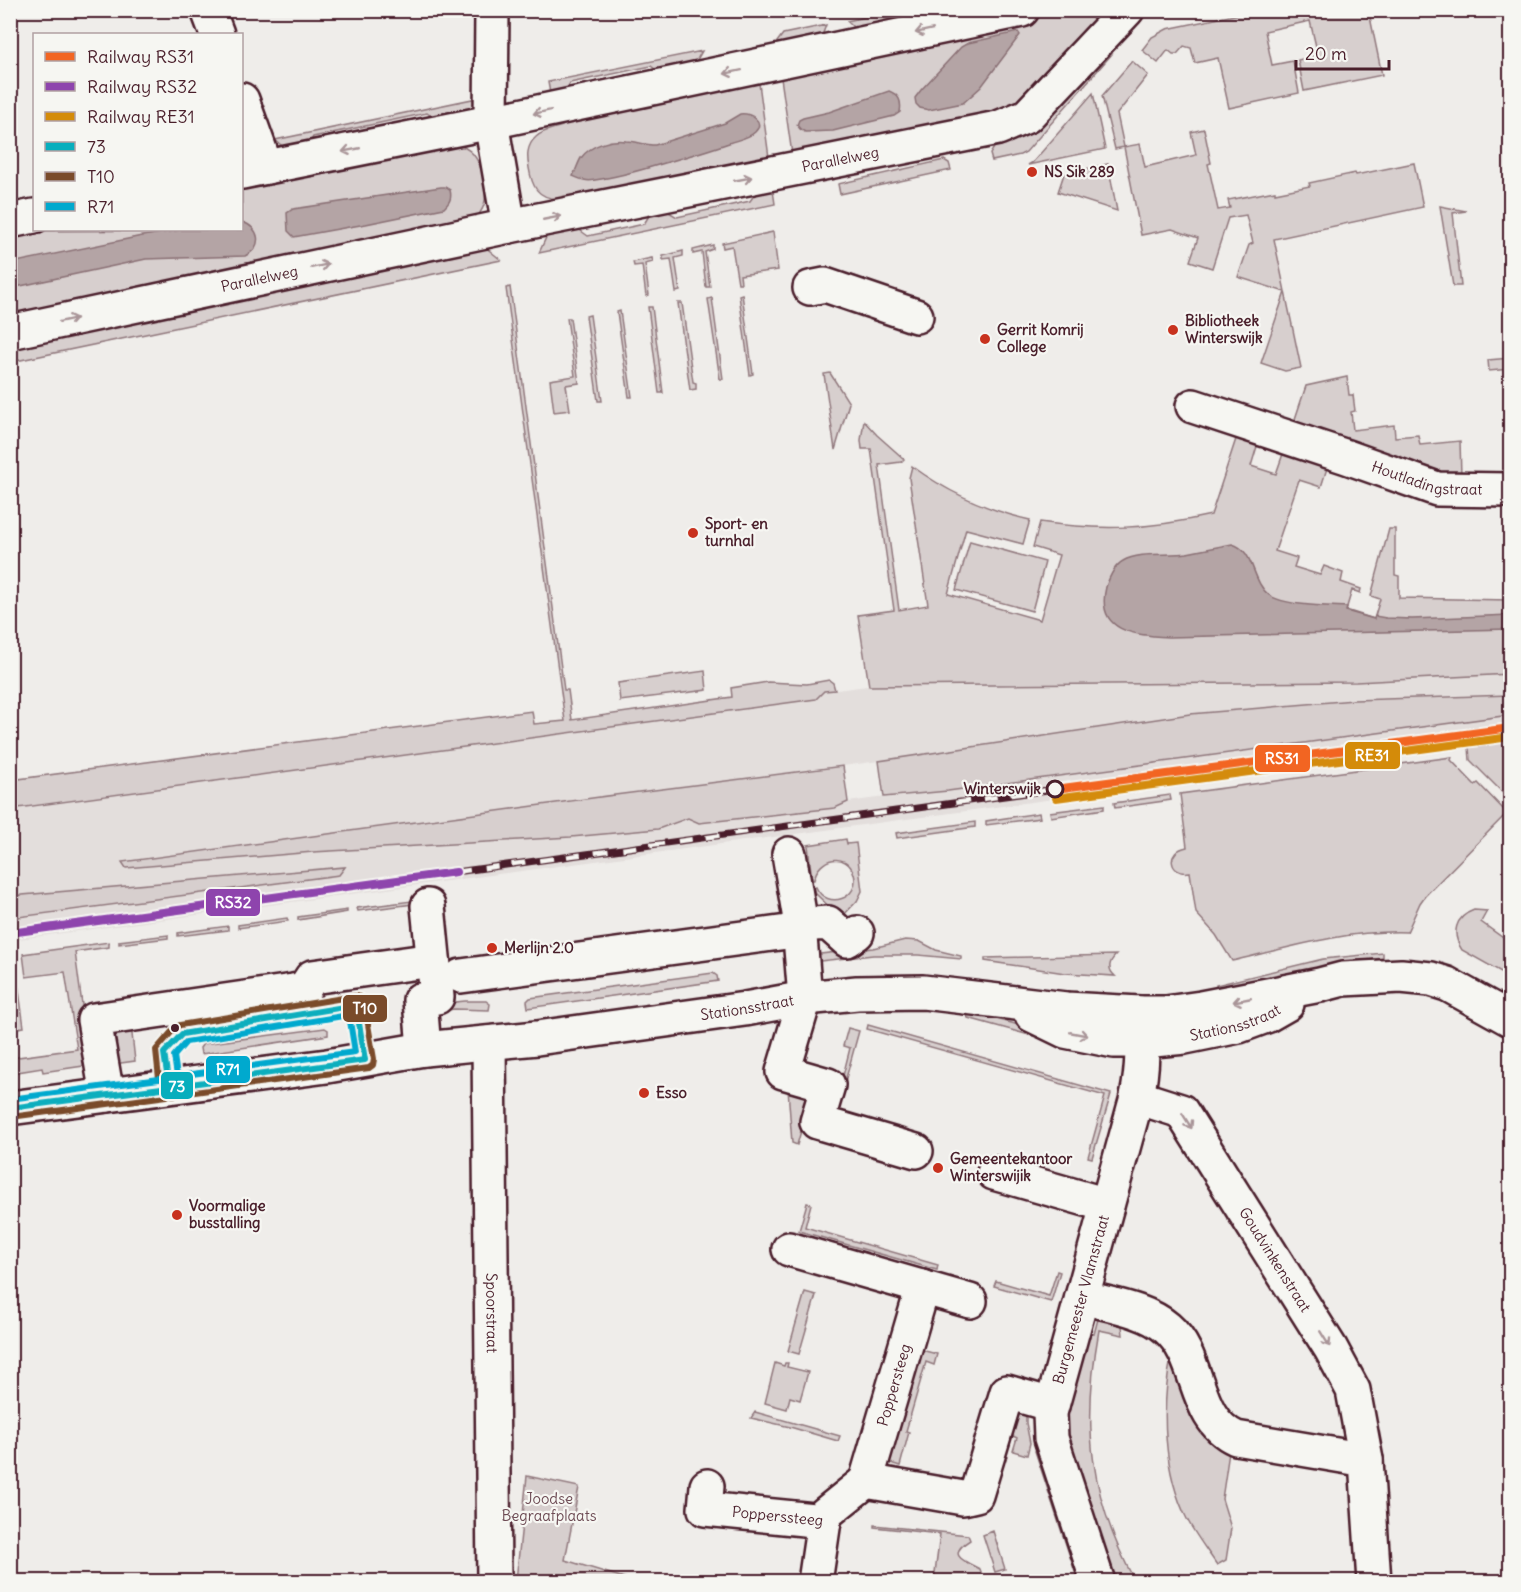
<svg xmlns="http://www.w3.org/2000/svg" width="1521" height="1592" viewBox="0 0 1521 1592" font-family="Delius,sans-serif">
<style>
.built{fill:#e3dedc;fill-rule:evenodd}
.green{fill:#d7cfce;stroke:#90777c;stroke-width:1.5}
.water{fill:#b4a4a5;stroke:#8a6f74;stroke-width:1.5}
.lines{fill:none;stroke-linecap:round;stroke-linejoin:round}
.minor-casing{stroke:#4a1f2b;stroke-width:38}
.minor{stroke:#f6f6f2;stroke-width:33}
.rail-casing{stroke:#4a1f2b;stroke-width:7}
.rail{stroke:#f6f6f2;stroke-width:4.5;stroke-dasharray:14;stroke-linecap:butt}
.bus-1-casing{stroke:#f6f6f2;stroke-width:10}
.bus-2-casing{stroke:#f6f6f2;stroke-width:10}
.bus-3-casing{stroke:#f6f6f2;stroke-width:10}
.bus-1{stroke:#07aebd;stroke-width:6}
.bus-2{stroke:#7a4b2a;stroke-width:6}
.bus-3{stroke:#00a9ce;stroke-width:6}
.rail-1-casing{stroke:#f6f6f2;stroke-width:12}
.rail-2-casing{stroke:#f6f6f2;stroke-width:12}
.rail-3-casing{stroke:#f6f6f2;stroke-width:12}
.rail-1{stroke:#f26522;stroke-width:8}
.rail-2{stroke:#8e44ad;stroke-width:8}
.rail-3{stroke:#d48b09;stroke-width:8}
.oneway{stroke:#a99598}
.poi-dot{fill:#c8321e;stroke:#f6f6f2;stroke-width:2}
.stop-dot{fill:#f6f6f2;stroke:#4a1f2b;stroke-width:3}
.bus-dot{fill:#4a1f2b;stroke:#f6f6f2;stroke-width:2}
.labels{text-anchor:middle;stroke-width:4.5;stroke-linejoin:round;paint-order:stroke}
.street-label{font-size:15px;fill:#4a1f2b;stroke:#f6f6f2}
.poi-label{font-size:15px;font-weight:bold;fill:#4a1f2b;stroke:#f6f6f2;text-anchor:start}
.stop-label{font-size:15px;font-weight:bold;fill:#4a1f2b;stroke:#f6f6f2;text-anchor:end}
.park-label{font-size:15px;fill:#6d4b54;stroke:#f6f6f2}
.line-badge{stroke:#f6f6f2;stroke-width:2}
.badge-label{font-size:16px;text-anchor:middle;font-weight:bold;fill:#fff}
</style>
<rect width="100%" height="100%" fill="#efedea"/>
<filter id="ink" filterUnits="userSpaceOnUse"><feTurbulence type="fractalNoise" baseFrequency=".0167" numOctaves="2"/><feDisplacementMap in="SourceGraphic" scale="12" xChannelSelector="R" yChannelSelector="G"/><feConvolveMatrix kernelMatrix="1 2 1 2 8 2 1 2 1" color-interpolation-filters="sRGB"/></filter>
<g filter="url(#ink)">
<!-- built -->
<path class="built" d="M1510,657V755L1470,756L1468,743L11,940L10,780L532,711L534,724L572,720L776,691H829L875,685ZM879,761L884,797L848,802L843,766Z"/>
<!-- green -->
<path class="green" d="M895,11H968L861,35L847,21Z
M1067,11H1096L1099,21L1012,112L793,161L780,71Z
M1254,11V10L1399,11L1370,17L1382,75L1304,91L1298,60L1318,55L1310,21L1265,31L1272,65L1293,61L1299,93L1229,108L1218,58L1195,63L1191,48L1184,46L1177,54H1173L1168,50L1158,63L1142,50L1152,37L1167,29Z
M826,25L819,44L779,53L777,42L783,34Z
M702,51L691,70L664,76L651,66L570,83L562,97L551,99L548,82Z
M1099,54H1112L1026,152L1020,155L992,161L990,154L1001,136Z
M1132,61L1148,75L1117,114L1124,147L1140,144L1145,167L1196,155L1191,132L1204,129L1211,163L1208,164L1218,210L1230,208L1228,200L1275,191V193L1310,186L1309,183L1355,173L1356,175L1414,163L1423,207L1274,239L1301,368L1285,371L1261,363L1285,292L1238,277L1249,245L1253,243L1246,215L1228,218L1212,268L1190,261L1198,238L1172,229L1141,235L1124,147L1115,149L1102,96Z
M758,76L770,165L558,199C537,198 532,186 529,168C527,157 526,146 536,137C543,130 553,129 562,126L560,116Z
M1093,93L1105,149L1028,165L1033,162Z
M482,97L471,111L440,122L427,113L313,137L305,151L292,154L275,140Z
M453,143C460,145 468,148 473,154C483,166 488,191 484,205C482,211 478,216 474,221L11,323L10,231L242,230V183Z
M944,160L949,163L951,170L840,194L838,184Z
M1108,164L1117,211L1058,192L1064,174Z
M772,184L775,204L539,253L549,231L574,226L588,236L644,224L653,209L662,208L677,217L750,201L760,187Z
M1440,206L1466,211L1453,213L1461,286H1453Z
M773,232L778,270L740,275L741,283H738L732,246L723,248L722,243Z
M713,245V249L705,252L710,287H706L702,252L693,254V250Z
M484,246L501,260L11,362V342Z
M683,251V256L675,258L680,291L676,292L671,259L663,260V256Z
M652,258L653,262L645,264L649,295L646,296L642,265L634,266L633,262Z
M510,287L564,690H568L572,720L732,697L731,688L768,682L807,684L829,680L833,683L835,690L824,691L816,699L11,809V780L532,711L534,724L565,721L506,288Z
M742,294L753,374L750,375L739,295Z
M712,298L723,379H720L708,299Z
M678,303H682L693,382L696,383V389L690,390Z
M648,307H652L663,393H659Z
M620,311L632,397H629L617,312Z
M590,315L602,401H598L586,316Z
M567,318H570L579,383L566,385L570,410L554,412L550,380L575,376Z
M1510,358L1509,361L1510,369L1489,371L1488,360Z
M830,373L849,403L835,450L824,374Z
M1347,377L1349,395H1353L1355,411L1351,412L1353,430L1394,425L1395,437L1418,435L1420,445L1460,441L1461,476H1446L1293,425L1306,386Z
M864,421L877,435L904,459L901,462L879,465L899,610L928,605L909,478L912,466C947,492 987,510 1030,520L1023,544L966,529L948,594L1040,620L1059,555L1033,547L1040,522C1101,531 1150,529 1211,515L1237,436L1258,443L1251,466L1276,474L1284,451L1328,465L1321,487L1299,480L1275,551L1297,558L1294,567L1320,575L1324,566L1343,573L1341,582L1361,589L1360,593L1352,590L1346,610L1374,619L1380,599L1371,596L1389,529H1395V575L1399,576V598L1510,600V674L1356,682L869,686L858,615L894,610L871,449H862L861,440Z
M970,541L1045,562L1032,611L956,590Z
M705,671L707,690L620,701L618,683Z
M1510,695V715L948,791L884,797L879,761L1190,714L1354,700Z
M1510,741V800L1470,760L1469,747Z
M1452,757L1451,760L1475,785L1478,783L1507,813L1425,896L1420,903L1407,932C1347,930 1290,947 1232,961L1216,935L1196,913L1190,872C1169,876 1165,851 1187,847L1180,794Z
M843,766L848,802L835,808L699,823L688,818L658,829L571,837L313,852L126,868L122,862L607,796Z
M1170,795L1171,800L1115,808L1114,803Z
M1104,805V809L1051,817L1050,812Z
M1039,813L1040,818L986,825V821Z
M975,822V827L897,838L896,833Z
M846,839L847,844L856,843L862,891L857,901L841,918L815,893L813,888L816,887C827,911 861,898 854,874C847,851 818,857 814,880H812L808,845Z
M345,867L339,875L11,918V896Z
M412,901L413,904L358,911L357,908Z
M347,910V912L298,920V917Z
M1474,910L1487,911L1481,922L1510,943V977L1462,950C1451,933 1455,917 1474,910Z
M287,918L288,921L238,928V925Z
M228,926V930L178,936V933Z
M168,935V938L119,944V941Z
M905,940L919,941L936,950L961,956V959L918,955H873L812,962V955L873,948Z
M109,942V947L75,952L90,1065L43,1072L42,1068L11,1073V1058L77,1049L65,972L26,977L23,954Z
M1383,953V958L1340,963L1218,995L1216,985L1323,959Z
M14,955L24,1027L11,1029L10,956Z
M1116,955C1109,962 1107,969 1115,976L1065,973L985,961V958Z
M713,973L717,976L718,981L528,1008L527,1001L530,998Z
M465,1001H486L490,1004L489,1010L454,1009L437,1012L438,1004Z
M969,1013C1019,1023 1066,1039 1114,1056L1112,1058L968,1018L966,1015Z
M131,1025L135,1061L114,1064L109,1028Z
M868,1025L1111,1094L1092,1158L1088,1157L1105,1096L867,1029Z
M325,1028L328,1030V1035L201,1054L200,1048L203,1044Z
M848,1028L859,1031L843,1089L840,1088L850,1048L843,1046Z
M788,1089L811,1096L797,1145L792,1143Z
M807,1203L811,1204L805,1227L938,1265L937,1270L799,1231Z
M1057,1271L1060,1272L1051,1302L994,1286L996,1281L1049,1296Z
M805,1292L816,1295L799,1354L788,1351Z
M1099,1315L1119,1322L1122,1326L1123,1335L1099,1330C1082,1424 1089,1497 1135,1581H1114L1067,1435L1064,1412L1086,1332L1094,1334Z
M917,1349L937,1354L934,1365L926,1362L906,1431L909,1432L900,1466L884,1461Z
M1171,1358L1229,1452L1222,1499L1231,1528L1226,1560L1217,1565C1207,1550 1196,1536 1187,1519C1163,1472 1161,1408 1171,1358Z
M775,1363L784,1366L785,1363H788L787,1367L808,1372L800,1400L790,1397L787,1409L765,1403Z
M1020,1402L1026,1404V1423L1030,1443L1027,1455L1013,1451L1017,1438L1011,1435Z
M755,1412L840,1436L838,1441L790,1427L751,1418Z
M1041,1449L1085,1581H1078L1035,1451Z
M527,1476L579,1487L565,1560L634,1581H516Z
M874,1525L968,1535L970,1540C946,1555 963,1561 980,1569L984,1581H934L940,1534L874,1527Z
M993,1531L1005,1569L995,1572L983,1535Z"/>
<!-- water -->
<path class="water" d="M1018,32L1020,35L981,87L963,103L929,110L920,108L916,104L915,98L921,90L961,47L968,43Z
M889,91C899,95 902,101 900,112L894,116L833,131L805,132L800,129L797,125L799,120L803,118L829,112Z
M740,114C750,113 766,121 755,132C749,138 737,140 729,143C706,151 682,158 658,165C638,171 616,177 595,180C586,182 580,179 573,176C576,170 578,163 581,158C590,145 611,139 626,141C636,141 644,145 655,145L725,123Z
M441,187H445L450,190C452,198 450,202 444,208L366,224L294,237L288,231L287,213L293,209Z
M242,222C260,227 264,247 245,256L146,259L11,288V263L142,236L181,230H242Z
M1232,544C1255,550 1251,581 1269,595C1284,606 1328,606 1347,607L1346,611L1374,619L1375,616L1386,618L1412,619L1510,615V629L1169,637C1136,635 1095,633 1106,587C1109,578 1114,566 1123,561C1139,551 1169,556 1187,553C1202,550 1217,547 1232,544Z"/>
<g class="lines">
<!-- minor casing -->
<g class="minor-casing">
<g id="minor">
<path d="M208,10L217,34"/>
<path d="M492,10L491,122L509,226"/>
<path d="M242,100L266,167"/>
<path d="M242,172L491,122L1022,10"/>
<path d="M10,221L34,216"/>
<path d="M810,288L825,285L916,316"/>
<path id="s1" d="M10,332L509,226L998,128L1027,116L1127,10"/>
<path id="s2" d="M1193,406L1347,457L1437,489L1510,490"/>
<path d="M789,854L801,925L800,937L805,998L783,1072L828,1085L817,1122L916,1151"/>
<path d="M461,976L787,932L801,925L828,923L847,940L857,933"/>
<path id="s3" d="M1032,1015L1065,1031L1114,1041H1143L1185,1037L1239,1026L1266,1016L1287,1004"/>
<path id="s4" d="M489,1043L494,1582"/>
<path d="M424,1049L420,1000L437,997L428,906"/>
<path d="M107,1095L94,1020L293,991L304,989L312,977L433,960"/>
<path id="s5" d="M1137,1097L1181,1111L1331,1349L1353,1390L1366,1460L1374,1582"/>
<path id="s6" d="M10,1108L327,1066L424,1049L537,1038L745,1009L805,998L857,993L923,992L1066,1009L1140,1013H1166L1201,1008L1320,985L1343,979L1401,976L1431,979L1447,984L1510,1019"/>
<path d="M994,1173L1107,1205"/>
<path d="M789,1249L970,1301"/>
<path d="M1082,1297C1110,1305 1145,1309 1167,1328C1202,1358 1192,1418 1236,1438L1366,1460"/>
<path id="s7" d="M866,1481L923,1287"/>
<path id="s8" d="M707,1486L705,1509L824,1521L825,1514L866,1481L963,1498L976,1495L1007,1392L1052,1405"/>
<path d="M815,1582L824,1521"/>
<path id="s9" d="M1098,1582L1051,1438L1050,1413L1137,1097C1143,1067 1143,1043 1140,1013"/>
</g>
</g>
<!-- minor -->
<use href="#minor" class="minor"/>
<!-- rail casing -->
<g class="rail-casing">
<path id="rail" d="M456,872L1055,789"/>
</g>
<!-- rail -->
<use href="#rail" class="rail"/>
<!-- bus-1 casing -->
<g class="bus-1-casing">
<path id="bus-1" d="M356,1005L365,1060L169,1087L164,1053L182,1034Z
M10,1108L169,1087"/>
</g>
<!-- bus-2 casing -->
<g class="bus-2-casing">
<path id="bus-2" d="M159,1079L156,1050L175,1028L180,1025L355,996L360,997L364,1001L374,1059L373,1065L369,1068L173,1095
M11,1117L167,1096"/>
</g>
<!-- bus-3 casing -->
<g class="bus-3-casing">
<path id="bus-3" d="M349,1015L355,1052L177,1076L174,1056L186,1042Z
M10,1099L159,1079"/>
</g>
<!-- bus-1 -->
<use href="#bus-1" class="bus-1"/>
<!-- bus-2 -->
<use href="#bus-2" class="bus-2"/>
<!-- bus-3 -->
<use href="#bus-3" class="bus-3"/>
<!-- rail-1 casing -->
<g class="rail-1-casing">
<path id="rail-1" d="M1055,789L1510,728"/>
</g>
<!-- rail-2 casing -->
<g class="rail-2-casing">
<path id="rail-2" d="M10,933L456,872"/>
</g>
<!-- rail-3 casing -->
<g class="rail-3-casing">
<path id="rail-3" d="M1056,798L1510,737"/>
</g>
<!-- rail-1 -->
<use href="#rail-1" class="rail-1"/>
<!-- rail-2 -->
<use href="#rail-2" class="rail-2"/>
<!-- rail-3 -->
<use href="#rail-3" class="rail-3"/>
</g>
<!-- one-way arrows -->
<defs><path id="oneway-shaft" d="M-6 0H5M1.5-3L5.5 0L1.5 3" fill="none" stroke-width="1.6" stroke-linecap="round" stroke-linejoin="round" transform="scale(1.5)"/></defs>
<g class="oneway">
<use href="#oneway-shaft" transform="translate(924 31) rotate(168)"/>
<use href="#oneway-shaft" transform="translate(733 72) rotate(168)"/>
<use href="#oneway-shaft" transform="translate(542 112) rotate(168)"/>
<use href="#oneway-shaft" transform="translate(351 150) rotate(169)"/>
<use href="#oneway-shaft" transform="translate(743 179) rotate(-11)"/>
<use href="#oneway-shaft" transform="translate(552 218) rotate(-11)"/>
<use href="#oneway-shaft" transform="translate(320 266) rotate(-12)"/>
<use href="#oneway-shaft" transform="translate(68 320) rotate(-12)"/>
<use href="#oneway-shaft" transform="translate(1242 1000) rotate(169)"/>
<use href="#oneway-shaft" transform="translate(1079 1034) rotate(11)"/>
<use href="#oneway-shaft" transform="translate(1187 1121) rotate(58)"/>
<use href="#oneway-shaft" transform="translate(1325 1339) rotate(58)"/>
</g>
</g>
<!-- markers -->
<g class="poi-dot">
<circle cx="1032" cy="172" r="6"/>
<circle cx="1173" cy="330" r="6"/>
<circle cx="985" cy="339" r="6"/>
<circle cx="693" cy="533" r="6"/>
<circle cx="492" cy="948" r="6"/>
<circle cx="644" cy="1093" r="6"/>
<circle cx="938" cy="1168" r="6"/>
<circle cx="177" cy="1215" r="6"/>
</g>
<circle class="stop-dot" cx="1055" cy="789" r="8"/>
<circle class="bus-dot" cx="175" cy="1028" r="5"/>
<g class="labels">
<!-- street labels -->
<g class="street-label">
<text dy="5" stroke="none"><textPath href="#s1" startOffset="848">Parallelweg</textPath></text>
<text dy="5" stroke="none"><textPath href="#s1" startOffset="255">Parallelweg</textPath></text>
<text dy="5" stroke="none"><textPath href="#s2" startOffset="246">Houtladingstraat</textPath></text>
<text dy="5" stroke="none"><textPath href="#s6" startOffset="744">Stationsstraat</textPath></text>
<text dy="5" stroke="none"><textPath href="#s3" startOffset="210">Stationsstraat</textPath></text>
<text dy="5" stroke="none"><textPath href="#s5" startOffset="222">Goudvinkenstraat</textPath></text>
<text dy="5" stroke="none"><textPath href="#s9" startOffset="294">Burgemeester Vlamstraat</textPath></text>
<text dy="5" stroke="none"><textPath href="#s4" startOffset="270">Spoorstraat</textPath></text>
<text dy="5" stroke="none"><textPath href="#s7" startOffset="100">Poppersteeg</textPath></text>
<text dy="5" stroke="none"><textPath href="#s8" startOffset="96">Popperssteeg</textPath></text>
</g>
<!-- poi labels -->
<g class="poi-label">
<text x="1044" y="177">NS Sik 289</text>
<text x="1185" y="326">Bibliotheek<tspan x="1185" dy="17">Winterswijk</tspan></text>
<text x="997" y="335">Gerrit Komrij<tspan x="997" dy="17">College</tspan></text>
<text x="705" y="529">Sport- en<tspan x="705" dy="17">turnhal</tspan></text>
<text x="504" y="953">Merlijn 2.0</text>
<text x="656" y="1098">Esso</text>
<text x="950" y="1164">Gemeentekantoor<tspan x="950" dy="17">Winterswijik</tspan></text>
<text x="189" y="1211">Voormalige<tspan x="189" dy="17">busstalling</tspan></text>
</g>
<!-- stop labels -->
<g class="stop-label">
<text x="1041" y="794">Winterswijk</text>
</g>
<!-- park labels -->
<g class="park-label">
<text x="549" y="1504">Joodse<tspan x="549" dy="17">Begraafplaats</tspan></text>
</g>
</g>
<g class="line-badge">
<rect x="1344" y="741" width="57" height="29" rx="6" fill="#d48b09"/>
<rect x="1254" y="744" width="57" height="29" rx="6" fill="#f26522"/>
<rect x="205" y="888" width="56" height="29" rx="6" fill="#8e44ad"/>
<rect x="342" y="994" width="46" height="29" rx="6" fill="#7a4b2a"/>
<rect x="205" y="1055" width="46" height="29" rx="6" fill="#00a9ce"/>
<rect x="160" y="1071" width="34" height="29" rx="6" fill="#07aebd"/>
</g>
<g class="badge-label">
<text x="1372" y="761">RE31</text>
<text x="1282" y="764">RS31</text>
<text x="233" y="908">RS32</text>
<text x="365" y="1014">T10</text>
<text x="228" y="1075">R71</text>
<text x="177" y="1092">73</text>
</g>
<!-- margin -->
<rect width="1521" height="1592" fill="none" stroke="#f6f6f2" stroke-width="36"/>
<rect x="18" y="18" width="1485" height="1556" fill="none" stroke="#4a1f2b" stroke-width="2" filter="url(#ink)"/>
<!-- legend -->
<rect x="33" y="33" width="210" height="198" fill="#f6f6f2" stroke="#b1a0a2" stroke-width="1.5"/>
<rect x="45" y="52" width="30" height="9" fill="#f26522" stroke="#b1a0a2" stroke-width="1.5"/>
<text x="87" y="63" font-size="18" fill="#4a1f2b">Railway RS31</text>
<rect x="45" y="82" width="30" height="9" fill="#8e44ad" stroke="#b1a0a2" stroke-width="1.5"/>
<text x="87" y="93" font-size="18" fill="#4a1f2b">Railway RS32</text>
<rect x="45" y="112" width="30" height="9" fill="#d48b09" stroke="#b1a0a2" stroke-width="1.5"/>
<text x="87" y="123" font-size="18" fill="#4a1f2b">Railway RE31</text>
<rect x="45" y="142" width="30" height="9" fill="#07aebd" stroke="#b1a0a2" stroke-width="1.5"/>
<text x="87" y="153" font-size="18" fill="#4a1f2b">73</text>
<rect x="45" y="172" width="30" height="9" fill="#7a4b2a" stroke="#b1a0a2" stroke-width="1.5"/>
<text x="87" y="183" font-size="18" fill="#4a1f2b">T10</text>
<rect x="45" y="202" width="30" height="9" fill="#00a9ce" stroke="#b1a0a2" stroke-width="1.5"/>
<text x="87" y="213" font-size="18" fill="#4a1f2b">R71</text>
<!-- scale -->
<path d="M1296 60v9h93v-9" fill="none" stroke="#4a1f2b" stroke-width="3"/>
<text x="1305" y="60" font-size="18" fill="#4a1f2b" stroke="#f6f6f2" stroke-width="4.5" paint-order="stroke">20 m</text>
</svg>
